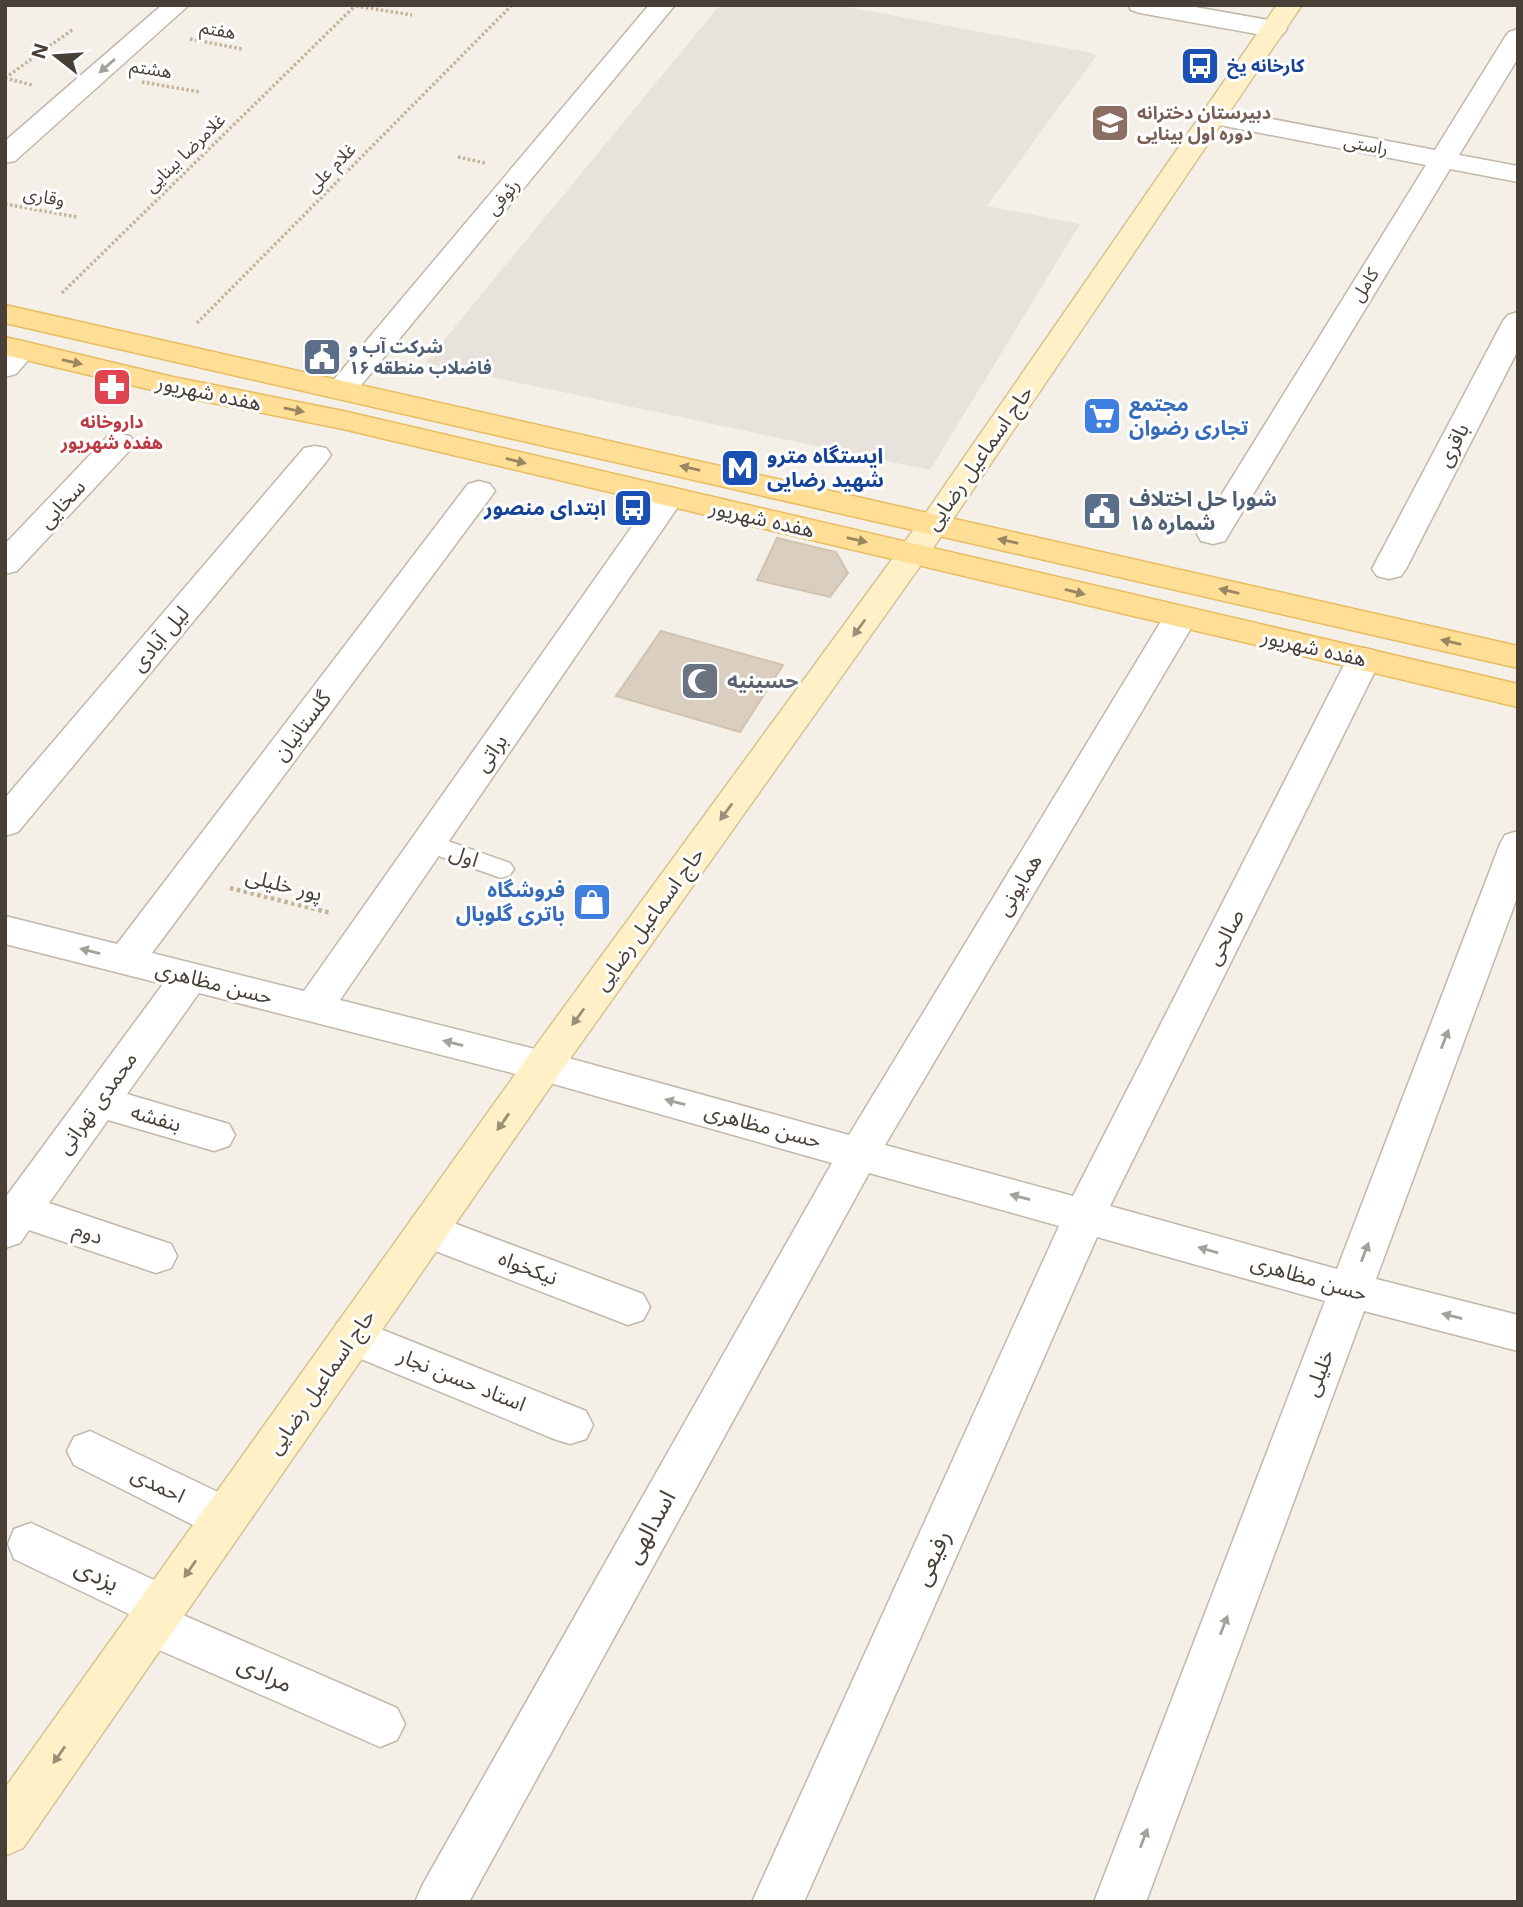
<svg xmlns="http://www.w3.org/2000/svg" width="1523" height="1907" viewBox="0 0 1523 1907" font-family="Inter,'Noto Sans Arabic',sans-serif">
<style>
.industrial{fill:#e7e2dc}
.building{fill:#d9cebf;stroke:#d1c3af;stroke-width:2}
.lines{fill:none;stroke-linecap:round;stroke-linejoin:round}
.service-casing{stroke:#c0b8aa;stroke-width:3}
.minor-casing{stroke:#c0b8aa;stroke-width:3}
.secondary-casing{stroke:#d6c396;stroke-width:3}
.primary-casing{stroke:#e8bc61;stroke-width:3}
.path-far1{stroke:#c3b39a;stroke-width:3.5;stroke-dasharray:2.5 2.5;stroke-linecap:butt}
.path{stroke:#c3b39a;stroke-width:4.5;stroke-dasharray:3.5 3.5;stroke-linecap:butt}
.service{fill:#fff;fill-rule:evenodd}
.minor{fill:#fff;fill-rule:evenodd}
.secondary{fill:#fff0c7;fill-rule:evenodd}
.primary{fill:#ffde96;fill-rule:evenodd}
.oneway{fill:#a4a09a}
.oneway2{fill:#9a8761}
.oneway3{fill:#9a8f77}
.labels{text-anchor:middle;stroke-width:6;stroke-linejoin:round;paint-order:stroke}
.far-street-label{font-size:18px;fill:#484036;stroke:#fff}
.far-transit-label{font-size:18px;font-weight:bold;fill:#164399;stroke:#fff;text-anchor:start}
.far-education-label{font-size:18px;font-weight:bold;fill:#785e54;stroke:#fff;text-anchor:start}
.far-service-label{font-size:18px;font-weight:bold;fill:#4e5e75;stroke:#fff;text-anchor:start}
.far-health-label{font-size:18px;font-weight:bold;fill:#be3a42;stroke:#fff}
.street-label{font-size:21px;fill:#484036;stroke:#fff}
.shop-label{font-size:21px;font-weight:bold;fill:#366cbe;stroke:#fff;text-anchor:start}
.transit-label{font-size:21px;font-weight:bold;fill:#164399;stroke:#fff;text-anchor:start}
.service-label{font-size:21px;font-weight:bold;fill:#4e5e75;stroke:#fff;text-anchor:start}
.worship-label{font-size:21px;font-weight:bold;fill:#5b616d;stroke:#fff;text-anchor:start}
.near-street-label{font-size:24px;fill:#484036;stroke:#fff}
</style>
<rect width="100%" height="100%" fill="#f4f0e7"/>
<!-- industrial -->
<path class="industrial" d="M720,5H837L1092,53L1096,56L987,206L1080,224L930,470L425,363Z"/>
<!-- building -->
<path class="building" d="M777,538L836,552L848,573L830,597L757,580Z
M661,631L783,665L740,732L616,696Z"/>
<g class="lines">
<!-- service casing -->
<g class="service-casing">
<path id="service" d="M428,834L510,863L514,869L510,875L501,878L419,849L415,843L419,837Z"/>
</g>
<!-- minor casing -->
<g class="minor-casing">
<path id="minor" d="M162,5H189L15,161L5,163V141Z
M649,5H675L353,395L342,398L331,395L327,389L331,383Z
M1128,5H1184L1274,21L1283,24L1287,29L1283,34L1274,37L1140,13L1131,10Z
M1518,29V58L1459,155L1518,166V182L1450,169L1229,534L1225,541L1213,544L1201,541L1197,534L1426,165L1214,124L1205,122L1201,116L1205,110L1214,108L1435,150L1505,37L1509,32Z
M1518,312V350L1406,569L1401,576L1389,579L1377,576L1372,569L1503,321L1508,315Z
M22,341L33,344L37,350L16,374L5,377V350L11,344Z
M119,434L130,436L135,443L130,450L17,571L5,574V544L108,436Z
M315,446L326,448L331,455L326,462L18,832L5,836V798L304,448Z
M479,481L490,484L495,491L490,498L152,953L304,991L657,491L668,488L679,491L684,498L340,1000L543,1051L849,1135L1163,618L1168,610L1180,607L1192,610L1197,618L885,1145L1073,1196L1347,659L1352,651L1364,648L1376,651L1381,659L1110,1206L1337,1269L1500,844L1505,835L1518,831V895L1376,1279L1518,1315V1351L1364,1311L1146,1902H1094L1325,1301L1097,1237L804,1902H752L1059,1226L869,1173L469,1902H415L423,1884L832,1163L543,1081L199,993L127,1094L229,1124L235,1135L229,1146L214,1151L108,1120L49,1203L171,1244L177,1256L171,1268L156,1273L29,1230L20,1243L5,1248V1198L163,984L5,944V916L117,944L468,484Z
M427,1213L643,1294L650,1307L643,1320L628,1325L412,1242L406,1230L412,1218Z
M353,1318L586,1411L593,1425L586,1439L570,1444L554,1439L337,1349L331,1336L337,1323Z
M90,1431L241,1503L248,1518L241,1533L225,1539L209,1533L74,1465L67,1451L74,1437Z
M31,1523L180,1592L187,1607L183,1615L397,1708L405,1724L397,1740L380,1747L134,1639L127,1624L131,1615L14,1559L8,1544L14,1529Z"/>
</g>
<!-- secondary casing -->
<g class="secondary-casing">
<path id="secondary" d="M1277,5H1302L945,531L557,1077L23,1848L5,1856V1788L529,1055L923,517Z"/>
</g>
<!-- primary casing -->
<g class="primary-casing">
<path id="primary" d="M5,305L1518,646V668L5,323Z
M5,337L173,377L343,411L1518,684V707L343,429L173,395L5,355Z"/>
</g>
<!-- path-far1 -->
<path class="path-far1" d="M356,6L412,15
M190,39L242,49
M5,78L72,30
M5,78L32,85
M142,82L200,92
M458,157L485,163
M5,204L77,217
M62,293L356,5
M197,323L512,5"/>
<!-- path -->
<path class="path" d="M230,888L331,913"/>
<!-- service -->
<use href="#service" class="service"/>
<!-- minor -->
<use href="#minor" class="minor"/>
<!-- secondary -->
<use href="#secondary" class="secondary"/>
<!-- primary -->
<use href="#primary" class="primary"/>
</g>
<!-- one-way arrows -->
<defs><path id="oneway-solid" d="M-6-.8H1V-3.2L6.5 0L1 3.2V.8H-6Z" transform="scale(1.75)"/></defs>
<g class="oneway">
<use href="#oneway-solid" transform="translate(107 66) rotate(139)"/>
<use href="#oneway-solid" transform="translate(90 951) rotate(-166)"/>
<use href="#oneway-solid" transform="translate(1445 1039) rotate(-69)"/>
<use href="#oneway-solid" transform="translate(453 1043) rotate(-166)"/>
<use href="#oneway-solid" transform="translate(675 1102) rotate(-165)"/>
<use href="#oneway-solid" transform="translate(1020 1197) rotate(-165)"/>
<use href="#oneway-solid" transform="translate(1208 1250) rotate(-164)"/>
<use href="#oneway-solid" transform="translate(1365 1252) rotate(-69)"/>
<use href="#oneway-solid" transform="translate(1452 1316) rotate(-166)"/>
<use href="#oneway-solid" transform="translate(1224 1625) rotate(-69)"/>
<use href="#oneway-solid" transform="translate(1144 1838) rotate(-69)"/>
</g>
<g class="oneway2">
<use href="#oneway-solid" transform="translate(72 362) rotate(13)"/>
<use href="#oneway-solid" transform="translate(294 410) rotate(11)"/>
<use href="#oneway-solid" transform="translate(516 461) rotate(14)"/>
<use href="#oneway-solid" transform="translate(690 468) rotate(-167)"/>
<use href="#oneway-solid" transform="translate(857 540) rotate(13)"/>
<use href="#oneway-solid" transform="translate(1008 541) rotate(-167)"/>
<use href="#oneway-solid" transform="translate(1229 591) rotate(-167)"/>
<use href="#oneway-solid" transform="translate(1075 592) rotate(14)"/>
<use href="#oneway-solid" transform="translate(1451 642) rotate(-167)"/>
</g>
<g class="oneway3">
<use href="#oneway-solid" transform="translate(859 628) rotate(126)"/>
<use href="#oneway-solid" transform="translate(726 812) rotate(126)"/>
<use href="#oneway-solid" transform="translate(578 1017) rotate(126)"/>
<use href="#oneway-solid" transform="translate(503 1122) rotate(125)"/>
<use href="#oneway-solid" transform="translate(190 1569) rotate(125)"/>
<use href="#oneway-solid" transform="translate(59 1755) rotate(125)"/>
</g>
<!-- icons -->
<defs>
<g id="bus-square" transform="scale(2.0125)"><rect x="-9" y="-9" width="18" height="18" rx="4" fill="#1a4fb4" stroke="#fff"/><path d="M-5-6H5V4H4V6H2V4H-2V6H-4V4H-5ZM-3.5-4V0h7V-4ZM-3.5 1.2v1.5H-2V1.2ZM2 1.2v1.5H3.5V1.2Z" fill="#fff"/></g>
<g id="school-square" transform="scale(2.0125)"><rect x="-9" y="-9" width="18" height="18" rx="4" fill="#8d6e63" stroke="#fff"/><path d="M0-5L7-2L0 1L-7-2ZM-4 1L0 2.5L4 1V4Q0 6-4 4Z" fill="#fff"/></g>
<g id="civic-square" transform="scale(2.0125)"><rect x="-9" y="-9" width="18" height="18" rx="4" fill="#5c6f8a" stroke="#fff"/><path d="M-.6-6.5H3V-4.5H.6V-3L4-1V1h2V6H-6V1h2V-1L-.6-3ZM-1.2 2.5V6h2.4V2.5Z" fill="#fff"/></g>
<g id="pharmacy-square" transform="scale(2.0125)"><rect x="-9" y="-9" width="18" height="18" rx="4" fill="#e0444e" stroke="#fff"/><path d="M-2-6h4v4h4v4h-4v4h-4v-4h-4v-4h4Z" fill="#fff"/></g>
<g id="supermarket-square" transform="scale(2.0125)"><rect x="-9" y="-9" width="18" height="18" rx="4" fill="#3f7fe0" stroke="#fff"/><path d="M-6-5.5h2.5l.6 2H6L4.5 2H-2.5L-4.4-4H-6ZM-1.5 3.2a1.3 1.3 0 1 0 .1 0ZM3 3.2a1.3 1.3 0 1 0 .1 0Z" fill="#fff"/></g>
<g id="metro-square" transform="scale(2.0125)"><rect x="-9" y="-9" width="18" height="18" rx="4" fill="#1a4fb4" stroke="#fff"/><path d="M-5.5 5V-5H-3L0 0L3-5H5.5V5H3V-.5L0 4L-3-.5V5Z" fill="#fff"/></g>
<g id="mosque-square" transform="scale(2.0125)"><rect x="-9" y="-9" width="18" height="18" rx="4" fill="#6b7280" stroke="#fff"/><path d="M3.5-4.9A6 6 0 1 0 3.5 4.9A5 5 0 1 1 3.5-4.9Z" fill="#fff"/></g>
<g id="shop-square" transform="scale(2.0125)"><rect x="-9" y="-9" width="18" height="18" rx="4" fill="#3f7fe0" stroke="#fff"/><path d="M-5-2.5h2.3a2.7 3.5 0 0 1 5.4 0H5L5.5 6h-11ZM-1.5-2.5h3a1.5 2.3 0 0 0-3 0Z" fill="#fff"/></g>
</defs>
<g fill-rule="evenodd">
<use href="#bus-square" x="1200" y="66"/>
<use href="#school-square" x="1110" y="123"/>
<use href="#civic-square" x="322" y="357"/>
<use href="#pharmacy-square" x="112" y="387"/>
<use href="#supermarket-square" x="1102" y="416"/>
<use href="#metro-square" x="740" y="468"/>
<use href="#bus-square" x="633" y="508"/>
<use href="#civic-square" x="1102" y="511"/>
<use href="#mosque-square" x="700" y="681"/>
<use href="#shop-square" x="592" y="902"/>
</g>
<g class="labels">
<!-- far-street labels -->
<g class="far-street-label">
<text transform="translate(218 30) rotate(11)" y="6">هفتم</text>
<text transform="translate(151 69) rotate(9)" y="6">هشتم</text>
<text transform="translate(1366 145) rotate(11)" y="6">راستی</text>
<text transform="translate(185 153) rotate(-44)" y="6">غلامرضا بینایی</text>
<text transform="translate(331 168) rotate(-45)" y="6">غلام علی</text>
<text transform="translate(44 197) rotate(10)" y="6">وقاری</text>
<text transform="translate(503 197) rotate(-50)" y="6">رئوفی</text>
<text transform="translate(1365 285) rotate(-58)" y="6">کامل</text>
</g>
<!-- far-transit labels -->
<g class="far-transit-label">
<text x="1227" y="72">کارخانه یخ</text>
</g>
<!-- far-education labels -->
<g class="far-education-label">
<text x="1137" y="119">دبیرستان دخترانه<tspan x="1137" dy="21">دوره اول بینایی</tspan></text>
</g>
<!-- far-service labels -->
<g class="far-service-label">
<text x="349" y="353">شرکت آب و<tspan x="349" dy="21">فاضلاب منطقه ۱۶</tspan></text>
</g>
<!-- far-health labels -->
<g class="far-health-label">
<text x="112" y="428">داروخانه<tspan x="112" dy="21">هفده شهریور</tspan></text>
</g>
<!-- street labels -->
<g class="street-label">
<text transform="translate(209 393) rotate(12)" y="7">هفده شهریور</text>
<text transform="translate(1453 445) rotate(-63)" y="7">باقری</text>
<text transform="translate(979 458) rotate(-55)" y="7">حاج اسماعیل رضایی</text>
<text transform="translate(62 504) rotate(-47)" y="7">سخایی</text>
<text transform="translate(762 519) rotate(13)" y="7">هفده شهریور</text>
<text transform="translate(160 639) rotate(-50)" y="7">لیل آبادی</text>
<text transform="translate(1314 648) rotate(13)" y="7">هفده شهریور</text>
<text transform="translate(302 726) rotate(-53)" y="7">گلستانیان</text>
<text transform="translate(491 753) rotate(-55)" y="7">براتی</text>
<text transform="translate(464 856) rotate(19)" y="7">اول</text>
<text transform="translate(284 885) rotate(14)" y="7">پور خلیلی</text>
<text transform="translate(1019 885) rotate(-59)" y="7">همایونی</text>
<text transform="translate(649 919) rotate(-54)" y="7">حاج اسماعیل رضایی</text>
<text transform="translate(1225 937) rotate(-63)" y="7">صالحی</text>
<text transform="translate(214 983) rotate(14)" y="7">حسن مظاهری</text>
<text transform="translate(97 1103) rotate(-54)" y="7">محمدی تهرانی</text>
<text transform="translate(156 1118) rotate(16)" y="7">بنفشه</text>
<text transform="translate(763 1126) rotate(15)" y="7">حسن مظاهری</text>
<text transform="translate(88 1233) rotate(19)" y="7">دوم</text>
<text transform="translate(528 1268) rotate(21)" y="7">نیکخواه</text>
<text transform="translate(1309 1278) rotate(16)" y="7">حسن مظاهری</text>
<text transform="translate(1319 1373) rotate(-69)" y="7">خلیلی</text>
<text transform="translate(462 1380) rotate(22)" y="7">استاد حسن نجار</text>
<text transform="translate(321 1382) rotate(-55)" y="7">حاج اسماعیل رضایی</text>
<text transform="translate(158 1485) rotate(26)" y="7">احمدی</text>
</g>
<!-- shop labels -->
<g class="shop-label">
<text x="1129" y="411">مجتمع<tspan x="1129" dy="24">تجاری رضوان</tspan></text>
<text x="565" y="897" text-anchor="end">فروشگاه<tspan x="565" dy="24">باتری گلوبال</tspan></text>
</g>
<!-- transit labels -->
<g class="transit-label">
<text x="767" y="463">ایستگاه مترو<tspan x="767" dy="24">شهید رضایی</tspan></text>
<text x="606" y="515" text-anchor="end">ابتدای منصور</text>
</g>
<!-- service labels -->
<g class="service-label">
<text x="1129" y="506">شورا حل اختلاف<tspan x="1129" dy="24">شماره ۱۵</tspan></text>
</g>
<!-- worship labels -->
<g class="worship-label">
<text x="727" y="688">حسینیه</text>
</g>
<!-- near-street labels -->
<g class="near-street-label">
<text transform="translate(650 1527) rotate(-61)" y="8">اسدالهی</text>
<text transform="translate(932 1558) rotate(-66)" y="8">رفیعی</text>
<text transform="translate(97 1575) rotate(26)" y="8">یزدی</text>
<text transform="translate(265 1674) rotate(24)" y="8">مرادی</text>
</g>
</g>
<!-- border -->
<rect width="1523" height="1907" fill="none" stroke="#484036" stroke-width="14"/>
<!-- north arrow -->
<g transform="translate(56 56) rotate(287)" stroke="#ffffff" stroke-width="5" paint-order="stroke">
<path d="M0-5L12 26L0 18L-12 26Z" fill="#484036"/>
<text y="-10" font-size="19" font-weight="bold" text-anchor="middle" fill="#484036">N</text>
</g>
</svg>
